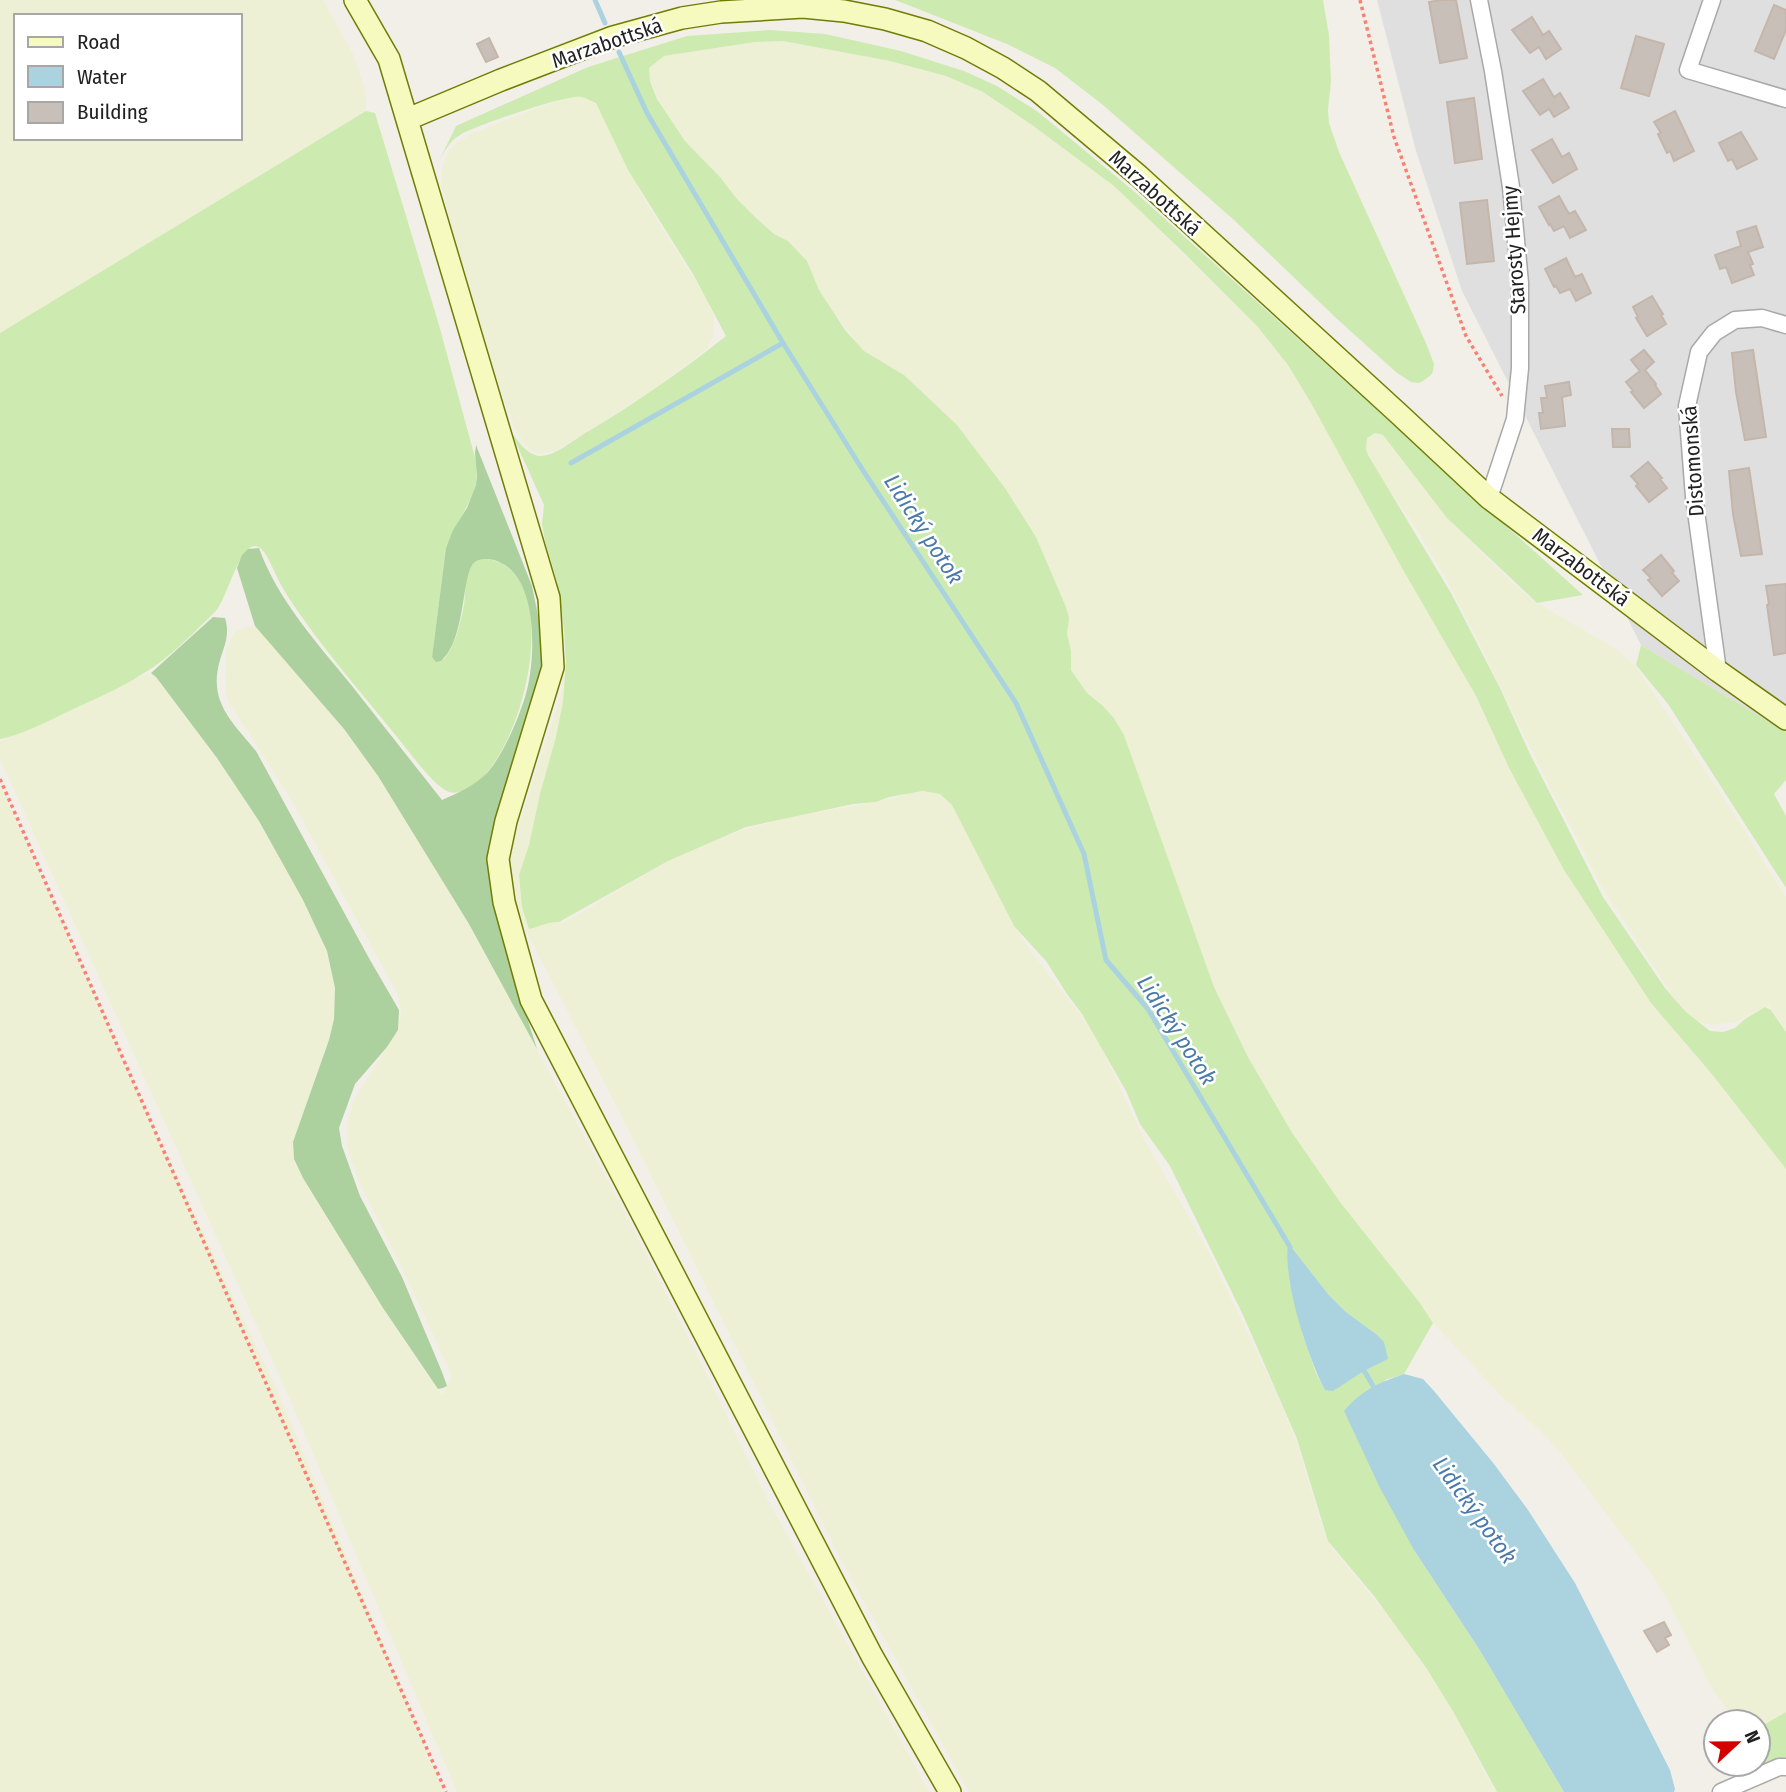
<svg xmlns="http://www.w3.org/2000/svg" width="1786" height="1792" viewBox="0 0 1786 1792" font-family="'Fira Sans Condensed',sans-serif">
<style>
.residential{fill:#e0dfdf}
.farmland{fill:#eef0d5;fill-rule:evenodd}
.grass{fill:#cdebb0;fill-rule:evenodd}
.forest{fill:#add19e}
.water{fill:#aad3df}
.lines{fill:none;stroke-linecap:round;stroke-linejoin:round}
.stream{stroke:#aad3df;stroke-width:5}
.building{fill:#c7bfb8;stroke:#c4b6ab;stroke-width:2}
.street-casing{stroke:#a9a9a9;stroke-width:19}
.secondary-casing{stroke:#707d05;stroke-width:24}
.path{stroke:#fa8072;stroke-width:3.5;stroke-dasharray:3.5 3.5;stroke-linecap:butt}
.street{stroke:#fff;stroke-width:16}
.secondary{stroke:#f7fabf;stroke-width:21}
.labels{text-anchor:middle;stroke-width:5;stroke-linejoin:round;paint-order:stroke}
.street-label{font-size:21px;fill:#222;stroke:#fff}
.water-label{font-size:23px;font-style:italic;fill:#4a7aab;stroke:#fff}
</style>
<rect width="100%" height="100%" fill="#f2efe9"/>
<!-- residential -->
<path class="residential" d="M1377,0H1786V732L1641,645L1462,291L1416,151Z"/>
<!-- farmland -->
<path class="farmland" d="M0,0H323L353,54L365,89L366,111L0,333ZM16,16H240V138H16Z
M783,41L890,61L946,76L983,92L1032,125L1114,186L1257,326L1288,365L1311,403L1402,568L1476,696L1509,768L1564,870L1651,1003L1711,1073L1786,1169V1712L1760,1726H1758V1722H1740L1727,1710L1710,1685L1666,1597L1649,1570L1559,1451L1536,1427L1501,1396L1433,1323L1420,1303L1340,1202L1291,1131L1248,1057L1214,987L1124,735L1102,705L1087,693L1071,670V651L1067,634L1069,618L1066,607L1036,537L1005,488L957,425L904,375L864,351L857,343L830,308L819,290L807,261L788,241L774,234L755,217L737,199L720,177L685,141L664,111L650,80L649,68L664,56L755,42Z
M576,95L593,97L617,138L635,181L647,204L697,283L710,306L714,317V336L707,349L662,383L678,410L740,820L554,921L564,922L577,915L668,861L694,849L745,829L796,816L876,802L911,793L931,791L944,796L952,805L1014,926L1033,954L1094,1032L1144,1139L1210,1254L1275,1390L1297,1443L1322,1526L1332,1548L1393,1622L1427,1669L1454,1713L1488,1779L1496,1792H969L840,1558L630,1133L519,917L510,895L508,864L511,848L560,699L566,662V640L560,601L545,541L639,404L636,400L603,422L557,450L540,454L534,452L524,444L514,426L499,386L454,236L442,187L441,173L445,158L450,150L458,142L470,134L537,108Z
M1375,433L1383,435L1391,444L1447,518L1509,580L1537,603L1615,648L1636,667L1729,806L1786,897V1031L1769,1005L1735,1022L1713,1025L1702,1023L1692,1018L1673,996L1601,886L1579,842L1549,786L1480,645L1450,586L1419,533L1380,476L1368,455L1366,449L1367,438Z
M250,626L257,628L263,634L338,723L375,772L414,832L469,924L618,1199L694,1349L769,1502L929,1792H457L288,1395L0,759V742L4,739L48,721L143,675L151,673L156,677L217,758L259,821L303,900L327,951L335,988L334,1019L329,1040L293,1142V1156L295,1163L383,1308L428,1376L443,1395L452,1376L405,1274L362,1188L352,1164L347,1144V1122L355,1098L398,1030L401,1010L398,995L289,796L228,701L226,692L225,674L227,648L234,632Z
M0,784L162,1145L281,1399L444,1792H0Z"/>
<!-- grass -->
<path class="grass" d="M895,0H1323L1329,35L1331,81L1328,110L1329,123L1339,152L1426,343L1434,364L1433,371L1431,375L1423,381L1419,383L1411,382L1397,373L1336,318L1234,220L1103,105L1055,68L1007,44Z
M770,30L825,34L901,51L964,71L997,86L1037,111L1136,193L1583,595L1537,603L1534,600L1447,518L1383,435L1375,433L1367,438L1366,449L1368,455L1451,593L1500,688L1530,754L1603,897L1665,988L1686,1012L1710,1031L1723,1032L1735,1028L1745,1019L1765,1007L1771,1010L1786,1032V1169L1711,1073L1651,1003L1564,870L1509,768L1476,696L1402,568L1311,403L1288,365L1257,326L1185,254L1114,186L1032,125L983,92L946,76L890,61L783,41L755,42L664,56L649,68L650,81L657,99L685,141L720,177L737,199L755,217L774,234L788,241L807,261L819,290L845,330L864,351L904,375L957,425L1005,488L1036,537L1066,607L1069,618L1067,634L1071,651V670L1087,693L1102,705L1113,717L1124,735L1214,987L1248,1057L1291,1131L1340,1202L1420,1303L1433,1323L1404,1374L1385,1380L1414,1550L1479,1649L1564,1792H1497L1454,1713L1427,1669L1374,1596L1328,1541L1297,1439L1243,1315L1170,1166L1140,1124L1126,1091L1082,1014L1067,994L1046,961L1014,926L952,805L940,794L923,791L889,797L876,802L853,804L746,827L668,861L559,922C550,921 538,927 529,929L522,907L519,875L529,845L540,794L556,737L563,702L566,662L564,630L557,581L545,541L542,524L544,505L511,432C519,442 527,455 540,456C556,456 573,440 587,432C636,403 682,371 726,336L693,274L628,170L596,103C591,101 586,98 581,97C568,94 474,126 460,135C449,141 443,154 437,165L456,126L588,67L687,36ZM1288,1244L1328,1294L1346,1312L1376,1334L1387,1359L1364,1371L1333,1390H1325L1316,1373L1303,1336L1289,1279Z
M366,111L375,113L439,325L477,465L476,485L472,496L446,548L432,657L444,659C456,644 460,624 464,605C466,593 464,574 472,564C477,559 486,558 492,560C567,578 522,763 467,789C460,792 454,794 447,791C432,784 408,750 397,737C366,698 333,661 304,620C296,609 288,597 281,585C275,574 271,562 264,552C262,549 259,547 256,546C241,543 227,595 219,606C217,611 212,614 209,618C189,637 168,659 144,673C118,690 87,702 59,716C42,724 18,736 0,739V333Z
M1641,645L1786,732V780L1774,794L1786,816V888L1668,704L1636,665Z
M1786,1712V1757L1752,1768L1743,1764H1758V1728Z"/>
<!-- forest -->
<path class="forest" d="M476,445L532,586L541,630L542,704L495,888L523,1005L537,1049L469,924L378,776L344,729L255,626L237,568L242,555L248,549L259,548C277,599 318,644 352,686C382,724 412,762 442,800C458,793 474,786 487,773C503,755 518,720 525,697C536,663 539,580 501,563C494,559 482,557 475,562C461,571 467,639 441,661L436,662L432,657L446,548L453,530L467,508L476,485L477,475L475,453Z
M213,617L225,618C230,634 225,644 220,660C208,701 231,721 256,751L370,960L399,1010L398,1030L387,1047L355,1084L339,1128L342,1146L360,1196L402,1277L442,1372L447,1386L443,1388L438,1389L383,1308L303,1178L294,1159L293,1142L329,1040L334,1019L335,988L327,951L303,900L259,821L217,758L156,677L151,673Z"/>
<!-- water -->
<path class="water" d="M1288,1243L1328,1294L1346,1312L1376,1334L1384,1342L1388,1359L1364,1371L1333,1391L1325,1390C1307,1355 1283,1282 1288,1243Z
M1404,1374L1423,1379L1434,1391L1494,1464L1528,1510L1575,1583L1670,1770L1675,1789L1674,1792H1564L1479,1649L1414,1550L1380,1488L1344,1411C1362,1390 1378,1383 1404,1374Z"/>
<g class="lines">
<!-- stream -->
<path class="stream" d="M595,0L605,23
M619,52L647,113L783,343L864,472L1016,703L1084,854L1106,960L1148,1009L1290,1247
M571,463L783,343
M1362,1367L1376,1391"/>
</g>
<!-- building -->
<path class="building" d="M1441,0H1456L1467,58L1440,63L1429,2Z
M1774,5L1786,10V30L1774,59L1755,51Z
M1532,17L1543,35L1549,31L1561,49L1546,59L1539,47L1530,53L1512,30Z
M1636,36L1664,44L1649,96L1621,88Z
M489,38L498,57L486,62L477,44Z
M1543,79L1554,97L1560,93L1569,108L1554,117L1549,109L1540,115L1523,91Z
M1474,98L1482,159L1455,163L1447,102Z
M1675,111L1694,151L1674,161L1670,151L1667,153L1658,134L1661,133L1654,122Z
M1741,132L1757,159L1737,169L1732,159L1728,161L1719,143Z
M1552,139L1562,157L1569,153L1577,169L1553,183L1532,150Z
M1559,196L1569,214L1575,211L1586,230L1570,238L1564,226L1554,231L1550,224L1549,225L1539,207Z
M1487,200L1494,261L1467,264L1460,203Z
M1756,226L1763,247L1748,252L1753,264L1750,265L1754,275L1732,283L1726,267L1720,269L1715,255L1741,246L1737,232Z
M1566,258L1575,277L1582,274L1591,293L1576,301L1570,289L1560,293L1556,286L1554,287L1545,269Z
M1652,296L1663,314L1661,315L1666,324L1647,336L1636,318L1638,317L1633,307Z
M1644,350L1654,362L1645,370L1656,384L1655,385L1661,394L1644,408L1631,392L1633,391L1626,382L1640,371L1631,360Z
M1753,350L1766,437L1745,440L1736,392L1732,353Z
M1569,382L1571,395L1562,397L1565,426L1541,429L1539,413H1543L1541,398H1547L1545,386Z
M1612,429H1629L1630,447H1613Z
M1648,462L1662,478L1660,479L1667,488L1649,502L1636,486L1638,484L1631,476Z
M1749,468L1762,554L1741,556L1733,514L1729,471Z
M1661,555L1674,571L1672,573L1679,581L1662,596L1648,580L1651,578L1643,570Z
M1786,584V653L1774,655L1767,605L1769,604L1766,586Z
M1664,1622L1671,1635L1665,1638L1669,1645L1657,1652L1644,1631Z"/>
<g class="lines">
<!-- street casing -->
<g class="street-casing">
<path id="street" d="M1479,0L1493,71L1511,187L1520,283V368L1515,419L1489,498
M1712,0L1688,70L1786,99
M1718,671L1694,497L1687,406L1699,352L1714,333L1735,320L1762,318L1786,325
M1721,1792L1779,1767H1786"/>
</g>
<!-- secondary casing -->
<g class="secondary-casing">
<path id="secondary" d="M355,0L389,59L549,598L553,667L506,821L498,859L504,902L531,1000L872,1656L950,1792
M408,119L501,80L613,37L682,18L721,12L803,7L844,11L885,19L927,31L966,48L1003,68L1038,91L1139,176L1399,414L1489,498L1718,671L1786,719"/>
</g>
<!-- path -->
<path class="path" d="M1360,0L1394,137L1466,336L1502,396
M0,779L446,1792"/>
<!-- street -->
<use href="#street" class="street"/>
<!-- secondary -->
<use href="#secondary" class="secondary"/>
</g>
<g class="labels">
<!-- street labels -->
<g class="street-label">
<text transform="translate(607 43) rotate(-19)" y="7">Marzabottská</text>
<text transform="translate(1155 193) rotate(42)" y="7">Marzabottská</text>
<text transform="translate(1514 250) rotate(-94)" y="7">Starosty Hejmy</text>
<text transform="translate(1693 461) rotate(-94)" y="7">Distomonská</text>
<text transform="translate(1581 567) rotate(37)" y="7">Marzabottská</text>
</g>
<!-- water labels -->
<g class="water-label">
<text transform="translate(924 529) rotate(57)" y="8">Lidický potok</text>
<text transform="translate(1177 1030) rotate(57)" y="8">Lidický potok</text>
<text transform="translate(1475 1510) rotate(54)" y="8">Lidický potok</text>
</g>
</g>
<!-- legend -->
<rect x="14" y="14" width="228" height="126" fill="#ffffff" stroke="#a7a7a7" stroke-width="2"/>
<rect x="28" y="37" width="35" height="10" fill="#f7fabf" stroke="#a7a7a7" stroke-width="2"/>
<text x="77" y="49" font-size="21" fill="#222222">Road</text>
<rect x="28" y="66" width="35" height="21" fill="#aad3df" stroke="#a7a7a7" stroke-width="2"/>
<text x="77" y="84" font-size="21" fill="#222222">Water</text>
<rect x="28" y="102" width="35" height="21" fill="#c7bfb8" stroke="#a7a7a7" stroke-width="2"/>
<text x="77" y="119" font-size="21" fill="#222222">Building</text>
<!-- north arrow -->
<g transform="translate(1737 1743) rotate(68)"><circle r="33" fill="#ffffff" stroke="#a7a7a7" stroke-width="2"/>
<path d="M0-5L12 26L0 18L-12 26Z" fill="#d40000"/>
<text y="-10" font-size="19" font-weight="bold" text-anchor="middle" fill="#222222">N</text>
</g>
</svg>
